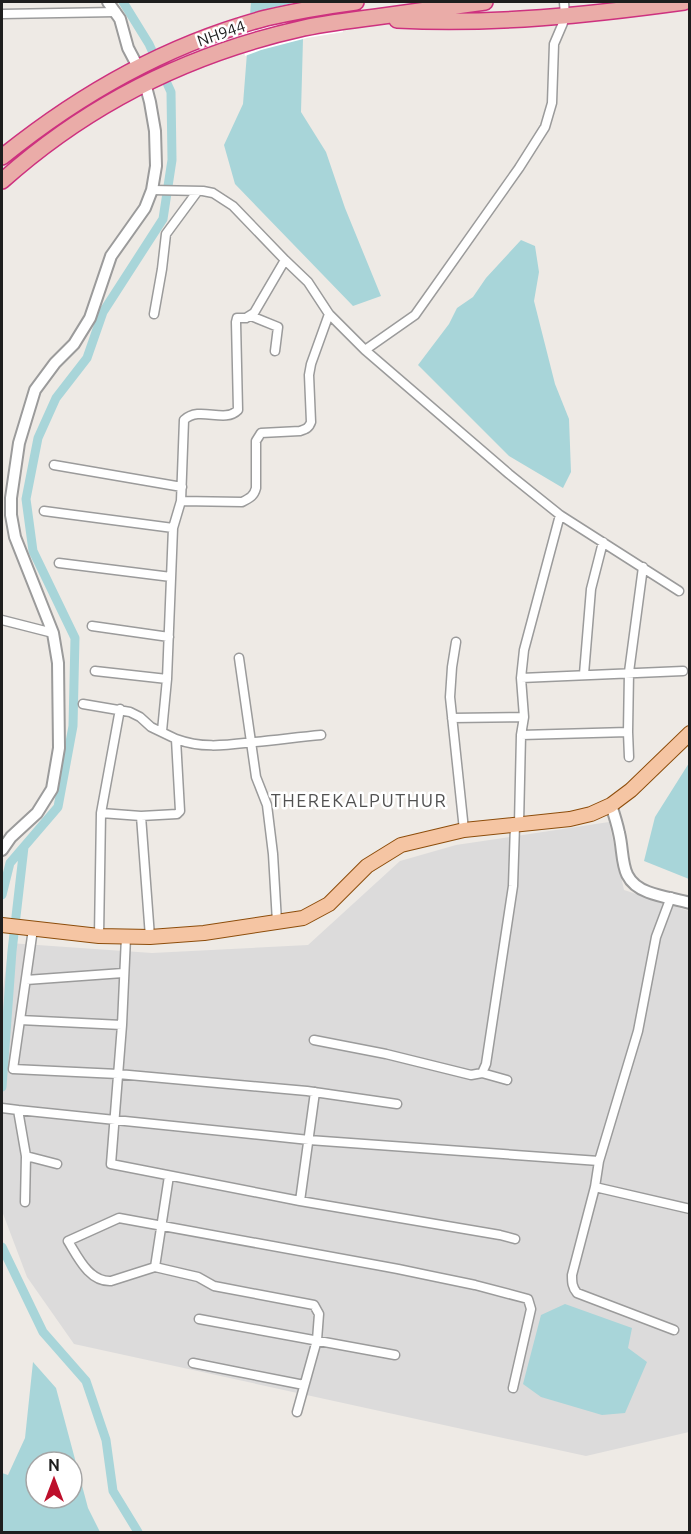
<svg xmlns="http://www.w3.org/2000/svg" width="691" height="1534" viewBox="0 0 691 1534" font-family="Ubuntu,sans-serif">
<style>
.residential{fill:#dcdbdb}
.water{fill:#a8d5d9;fill-rule:evenodd}
.pier{fill:#fff}
.lines{fill:none;stroke-linecap:round;stroke-linejoin:round}
.canal{stroke:#a8d5d9;stroke-width:9}
.minor-casing{stroke:#9b9b9b;stroke-width:11}
.tertiary-casing{stroke:#9b9b9b;stroke-width:14}
.primary-casing{stroke:#8d4d0b;stroke-width:16}
.trunk-casing{stroke:#cd317f;stroke-width:18}
.minor{stroke:#fff;stroke-width:8}
.tertiary{stroke:#fff;stroke-width:10}
.primary{stroke:#f5c5a3;stroke-width:14}
.trunk{stroke:#eaaca8;stroke-width:15}
.labels{text-anchor:middle;stroke-width:5;stroke-linejoin:round;paint-order:stroke}
.street-label{font-size:16px;fill:#1e1e1e;stroke:#fff}
.neighbourhood-label{font-size:18px;letter-spacing:1.5px;fill:#515151;stroke:#fff}
</style>
<rect width="100%" height="100%" fill="#eeeae5"/>
<!-- residential -->
<path class="residential" d="M609,822L624,890L689,911V1432L586,1456L74,1344L27,1277L2,1211V997L9,943L152,953L308,945L400,861L456,845Z"/>
<!-- water -->
<path class="water" d="M251,2H304L301,112L326,152L345,208L381,296L353,306L235,184L224,145L243,104Z
M521,240L535,246L539,272L534,301L555,384L569,419L571,472L563,488L509,456L418,365L449,324L457,308L473,297L486,278Z
M689,763V879L644,861L655,817Z
M565,1304L632,1328L628,1348L647,1362L625,1413L602,1415L541,1397L523,1384L541,1315Z
M33,1362L56,1388L88,1508L100,1532H2V1473L8,1475L25,1438ZM36,1462H72V1498H36Z"/>
<!-- pier -->
<path class="pier" d="M297,2H340L343,32L307,38L261,50L245,56L236,17Z"/>
<g class="lines">
<!-- canal -->
<path class="canal" d="M2,895L10,863L58,807L73,726L75,638L33,551L26,499L38,438L56,398L87,358L103,312L163,219L172,160L171,92L149,44L123,2
M2,1087L12,951L24,847
M2,1247L43,1332L86,1381L106,1440L113,1491L138,1532"/>
<!-- minor casing -->
<g class="minor-casing">
<path id="minor" d="M2,14L116,12
M152,190L203,191L213,193L233,206L285,260L308,282L329,314L365,350L509,474L560,515L679,591
M154,314L162,269L166,234L197,192
M251,316L278,327L275,351
M365,350L415,315L519,168L545,127L552,103L554,44L563,23L565,16L564,2
M54,465L182,487
M181,501L242,502C250,498 254,496 256,488V441L261,433L300,431C306,429 309,428 311,422L309,375L311,364L329,314
M44,511L173,528
M59,563L171,577
M2,620L53,633
M92,626L169,637
M456,642L452,667L450,697L464,830
M239,658L256,777L267,805L273,854L277,922
M95,671L167,679
M584,674L591,589L603,542
M521,678L683,671
M83,704L130,712L140,717L151,727L176,739L180,811L177,814L141,816
M452,718L524,717
M162,731L167,679L173,528L181,501L184,420C200,405 224,424 238,410L236,322L237,318H246L254,313L285,260
M521,735L628,732
M176,739C203,749 227,745 255,742C277,740 299,737 321,735
M629,757L628,732L629,672L643,567
M101,813L141,816L150,937
M519,824L521,735L524,717L521,678L524,650L560,515
M671,897L656,937L638,1031L599,1161L595,1187L572,1275C572,1282 572,1287 577,1293L674,1330
M33,929L13,1069L118,1074L307,1091L397,1104
M99,936L101,813L120,709
M126,937L122,1025L111,1164L300,1201L500,1235L515,1239
M26,980L123,973
M20,1020L122,1025
M314,1040L386,1054L471,1075L482,1073L486,1064L513,886L515,825
M482,1073L507,1080
M2,1108L18,1110
M26,1156L57,1164
M595,1187L690,1209
M300,1201L315,1092
M25,1202L26,1156L18,1110L309,1140L599,1161
M155,1267L169,1176
M199,1319L395,1355
M193,1363L304,1385
M297,1412L317,1340L319,1314L314,1305L214,1286L198,1277L155,1267L111,1281C89,1282 78,1257 68,1241L119,1218L398,1269L475,1285L528,1299L531,1309L513,1388"/>
</g>
<!-- tertiary casing -->
<g class="tertiary-casing">
<path id="tertiary" d="M108,2L120,19L128,48L138,67
M611,805C614,814 617,823 619,833C625,857 618,881 648,892C661,897 676,899 690,903
M2,850L11,837L37,813L52,789L59,748L58,663L53,633L15,537L11,515V498L19,443L35,390L55,363L74,344L90,318L111,256L145,208L152,190L156,166L155,131L150,102L145,83"/>
</g>
<!-- primary casing -->
<g class="primary-casing">
<path id="primary" d="M2,925L99,936L150,937L204,933L303,918L329,904L367,866L401,845L464,830L570,819L591,814L611,805L631,790L690,733"/>
</g>
<!-- trunk casing -->
<g class="trunk-casing">
<path id="trunk" d="M397,20C494,25 589,15 684,2
M2,157C80,94 168,44 266,18C296,11 326,6 356,2
M2,181C88,104 191,53 304,28C328,23 352,20 376,17C412,12 449,7 485,2"/>
</g>
<!-- minor -->
<use href="#minor" class="minor"/>
<!-- tertiary -->
<use href="#tertiary" class="tertiary"/>
<!-- primary -->
<use href="#primary" class="primary"/>
<!-- trunk -->
<use href="#trunk" class="trunk"/>
</g>
<g class="labels">
<!-- street labels -->
<g class="street-label">
<text transform="translate(221 33) rotate(-19)" y="6">NH944</text>
</g>
<!-- neighbourhood labels -->
<g class="neighbourhood-label">
<text x="359" y="807">THEREKALPUTHUR</text>
</g>
</g>
<!-- border -->
<rect width="691" height="1534" fill="none" stroke="#1e1e1e" stroke-width="6"/>
<!-- north arrow -->
<g transform="translate(54 1480)"><circle r="28" fill="#ffffff" stroke="#a5a5a5" stroke-width="1.5"/>
<path d="M0-4.5L10 22L0 15L-10 22Z" fill="#bd0f2b"/>
<text y="-9" font-size="16" font-weight="bold" text-anchor="middle" fill="#1e1e1e">N</text>
</g>
</svg>
